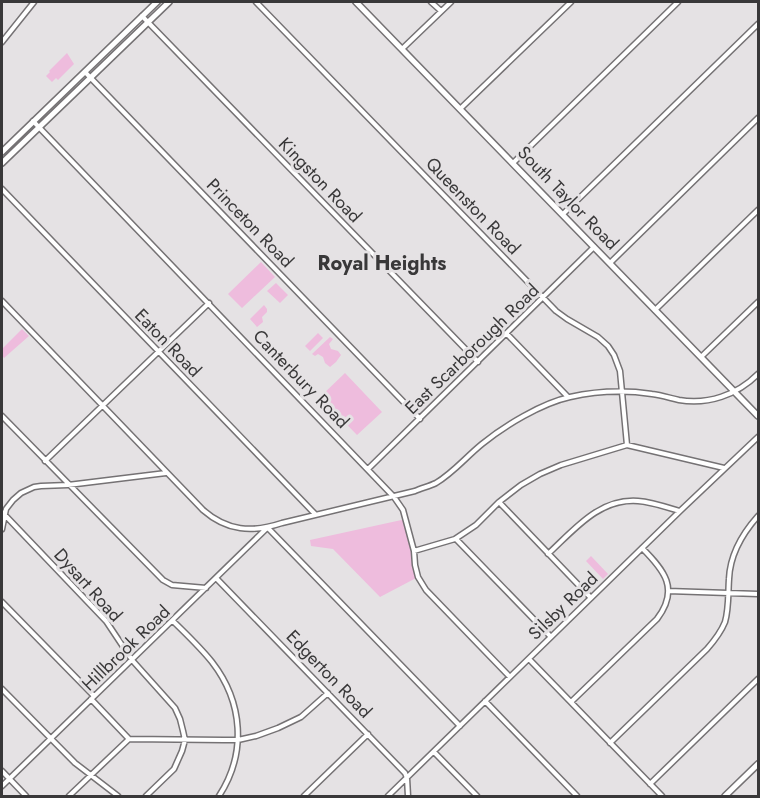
<svg xmlns="http://www.w3.org/2000/svg" width="760" height="798" viewBox="0 0 760 798" font-family="Jost,sans-serif">
<style>
.green{fill:#eebcdd}
.lines{fill:none;stroke-linecap:round;stroke-linejoin:round}
.street-casing{stroke:#757274;stroke-width:7}
.secondary-casing{stroke:#757274;stroke-width:8}
.street{stroke:#fff;stroke-width:4}
.secondary{stroke:#fff;stroke-width:5}
.labels{text-anchor:middle;stroke-width:6;stroke-linejoin:round;paint-order:stroke}
.street-label{font-size:18px;fill:#393839;stroke:#e5e2e4}
.neighbourhood-label{font-size:20px;font-weight:bold;fill:#393839;stroke:#e5e2e4}
</style>
<rect width="100%" height="100%" fill="#e5e2e4"/>
<!-- green -->
<path class="green" d="M67,53L74,64L58,80L56,78L52,82L46,76L50,72L49,71Z
M261,262L275,277L242,308L228,294Z
M276,283L288,295L280,303L267,291Z
M264,305L267,309V312L262,317L263,322L257,327L250,319Z
M22,329L29,336L4,358L2,355V349Z
M318,333L323,338L310,351L305,346Z
M330,337L333,339L329,344L331,349L338,351L341,355L336,362L330,367L325,363L323,357L318,354L315,356L312,354Z
M345,373L382,412L357,435L320,397Z
M406,519L418,577L380,597L333,549L311,546L310,540Z
M591,556L608,574L603,579L586,561Z"/>
<g class="lines">
<!-- street casing -->
<g class="street-casing">
<path id="street" d="M256,2L556,311L567,319L598,337L608,346L614,355L620,371L627,445
M431,2L441,11
M142,16L478,362
M2,42L34,2
M402,49L451,2
M85,72L420,419
M460,109L571,2
M33,121L394,497L403,510L414,551L415,565L418,577L426,590L510,677
M513,163L678,2
M2,189L315,514
M563,214L758,24
M610,263L758,118
M2,301L203,510C227,531 252,533 282,523L415,491C422,488 430,486 436,483C453,473 466,457 482,444C504,426 542,403 570,397C597,391 625,390 652,394C661,395 670,398 679,400C708,405 737,395 758,374
M655,310L758,210
M507,334L568,397
M701,357L758,302
M2,416L163,580L172,585L206,588
M45,461L209,303
M368,469L594,247
M499,502L591,598
M2,512L106,621L132,660L175,708L180,719L183,731L185,740L182,751L174,769L146,796
M268,528L460,726
M2,529L6,509L13,500L21,493L34,487L41,486L68,485L166,473
M456,539L551,637
M414,551L455,539L476,525L499,502L521,485L540,474L561,465L627,445L724,468
M548,554C574,530 599,498 638,501C652,502 666,507 679,511
M216,578L405,773L407,778L408,796
M668,591L758,594
M2,602L94,696
M173,621C186,634 200,647 212,662C243,702 247,753 219,796
M529,659L662,796
M2,689L75,763L118,796
M91,699L129,739L224,740H238L256,736L278,728L301,717L328,693
M485,701L577,796
M571,702L657,619C680,589 664,570 642,548
M610,743L707,649C714,641 721,632 725,622C729,608 728,593 729,579C730,554 742,534 758,516
M434,752L477,796
M2,771L26,796
M650,784L758,679
M2,786L267,528
M69,796L129,739
M304,796L368,734
M388,796L680,511L758,437"/>
</g>
<!-- secondary casing -->
<g class="secondary-casing">
<path id="secondary" d="M356,2L758,416
M2,152L157,2
M2,163L169,2
M725,796L758,764"/>
</g>
<!-- street -->
<use href="#street" class="street"/>
<!-- secondary -->
<use href="#secondary" class="secondary"/>
</g>
<g class="labels">
<!-- street labels -->
<g class="street-label">
<text transform="translate(320 180) rotate(46)" y="6">Kingston Road</text>
<text transform="translate(568 198) rotate(46)" y="6">South Taylor Road</text>
<text transform="translate(473 206) rotate(46)" y="6">Queenston Road</text>
<text transform="translate(250 223) rotate(46)" y="6">Princeton Road</text>
<text transform="translate(168 343) rotate(46)" y="6">Eaton Road</text>
<text transform="translate(472 349) rotate(-44)" y="6">East Scarborough Road</text>
<text transform="translate(301 379) rotate(46)" y="6">Canterbury Road</text>
<text transform="translate(88 585) rotate(48)" y="6">Dysart Road</text>
<text transform="translate(563 606) rotate(-44)" y="6">Silsby Road</text>
<text transform="translate(126 648) rotate(-44)" y="6">Hillbrook Road</text>
<text transform="translate(329 674) rotate(46)" y="6">Edgerton Road</text>
</g>
<!-- neighbourhood labels -->
<g class="neighbourhood-label">
<text x="382" y="270">Royal Heights</text>
</g>
</g>
<!-- border -->
<rect width="760" height="798" fill="none" stroke="#393839" stroke-width="6"/>
</svg>
